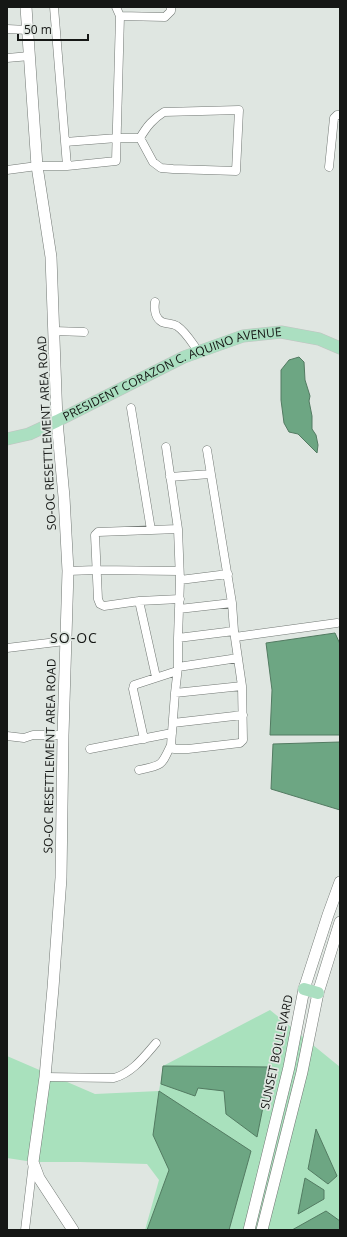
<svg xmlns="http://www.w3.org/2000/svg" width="347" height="1237" viewBox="0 0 347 1237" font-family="'Open Sans',sans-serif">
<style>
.green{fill:#a9e1bd}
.water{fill:#6da683;stroke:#537b62}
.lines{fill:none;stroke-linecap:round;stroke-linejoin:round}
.street-casing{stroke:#727874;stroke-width:9}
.secondary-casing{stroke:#727874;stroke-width:12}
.primary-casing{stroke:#c2c3c2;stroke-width:13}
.street{stroke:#fff;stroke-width:8}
.secondary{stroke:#fff;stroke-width:11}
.primary{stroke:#abdfc1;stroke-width:12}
.labels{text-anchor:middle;stroke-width:3.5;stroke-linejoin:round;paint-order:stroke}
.street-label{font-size:12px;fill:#151715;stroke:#dfe6e1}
.quarter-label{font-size:14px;letter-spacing:1px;fill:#151715;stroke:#dfe6e1}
</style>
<rect width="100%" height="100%" fill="#dfe6e1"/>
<!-- green -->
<path class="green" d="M270,1010L340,1067V1230H145L159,1180L147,1164L80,1162H33L7,1158V1056L95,1094L159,1091L163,1066Z"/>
<!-- water -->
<path class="water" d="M299,357L304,362L305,380L310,396L309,401L312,416V429L316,435L318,445L317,453L298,434L289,432L284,423L281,400V370L289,360Z
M335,633L340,644V735H270L272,690L266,643Z
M340,742V810L271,789L273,744Z
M163,1066L271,1067L257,1137L226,1114L224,1091L198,1088L195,1096L161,1084Z
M159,1091L251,1151L229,1230H147L169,1170L153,1135Z
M316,1129L337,1176L328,1184L308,1169Z
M305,1178L324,1190V1199L298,1214Z
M326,1211L340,1221V1230H292Z"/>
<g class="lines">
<!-- street casing -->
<g class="street-casing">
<path id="street" d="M120,16L165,17L171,11V7
M7,29L28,30
M7,58L30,56
M239,110L236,171L173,169L161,168L153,162L140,138C147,126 153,119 164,112Z
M65,142L117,138H140
M67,166L116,161L120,16L116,7
M329,167L334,118L337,115H340
M7,170L37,166H67L54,7
M155,302C154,309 155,318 162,322C167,324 172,323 177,326C186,332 192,343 198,351
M54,331L84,332
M131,408L151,530
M166,447L178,529L180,580L178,638V667L175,693L171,745L174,749H188L240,743L243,740L242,686L234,631L232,603L207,450
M170,477L210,474
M178,529L98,532L95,535L98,599L100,604L104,606L139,601L180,599
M68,571L96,570L179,571
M180,580L228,574
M139,601L156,677
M179,609L232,603
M235,637L337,623
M178,638L234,631
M7,648L65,641
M178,667L238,658
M175,693L242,686
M173,723L243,715
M7,736L24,738L33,735H63
M144,739L133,689L134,685L177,671
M90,749L172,733
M139,770C163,765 161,766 171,745
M45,1077L114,1078C132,1073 144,1057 156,1043
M25,1230L33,1163"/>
</g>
<!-- secondary casing -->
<g class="secondary-casing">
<path id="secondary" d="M26,7L37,166L51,257L57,421L64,497L68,571L63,735L61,878L53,988L45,1077L33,1162L39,1178L73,1230
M249,1230L289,1067L304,989L328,915L340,882
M262,1230L302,1072L318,993L340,922"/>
</g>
<!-- primary casing -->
<g class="primary-casing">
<g id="primary">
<path id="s1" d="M7,439L29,434L57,421L184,357L243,336L281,332L319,339L340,348"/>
<path d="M304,989L318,993"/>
</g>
</g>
<!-- street -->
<use href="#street" class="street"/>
<!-- secondary -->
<use href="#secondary" class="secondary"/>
<!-- primary -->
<use href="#primary" class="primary"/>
</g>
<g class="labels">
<!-- street labels -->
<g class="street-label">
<text dy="4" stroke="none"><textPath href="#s1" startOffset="179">PRESIDENT CORAZON C. AQUINO AVENUE</textPath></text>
<text transform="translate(47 433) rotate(-93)" y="4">SO-OC RESETTLEMENT AREA ROAD</text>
<text transform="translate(50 756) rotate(-89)" y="4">SO-OC RESETTLEMENT AREA ROAD</text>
<text transform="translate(277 1052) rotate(-78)" y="4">SUNSET BOULEVARD</text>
</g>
<!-- quarter labels -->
<g class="quarter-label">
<text x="74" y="643">SO-OC</text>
</g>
</g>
<!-- border -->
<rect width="347" height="1237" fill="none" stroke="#151715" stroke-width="16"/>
<!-- scale -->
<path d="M18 34v6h70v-6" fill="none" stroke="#151715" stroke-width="2"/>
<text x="24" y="34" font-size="12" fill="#151715" stroke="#dfe6e1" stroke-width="3" paint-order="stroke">50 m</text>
</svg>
